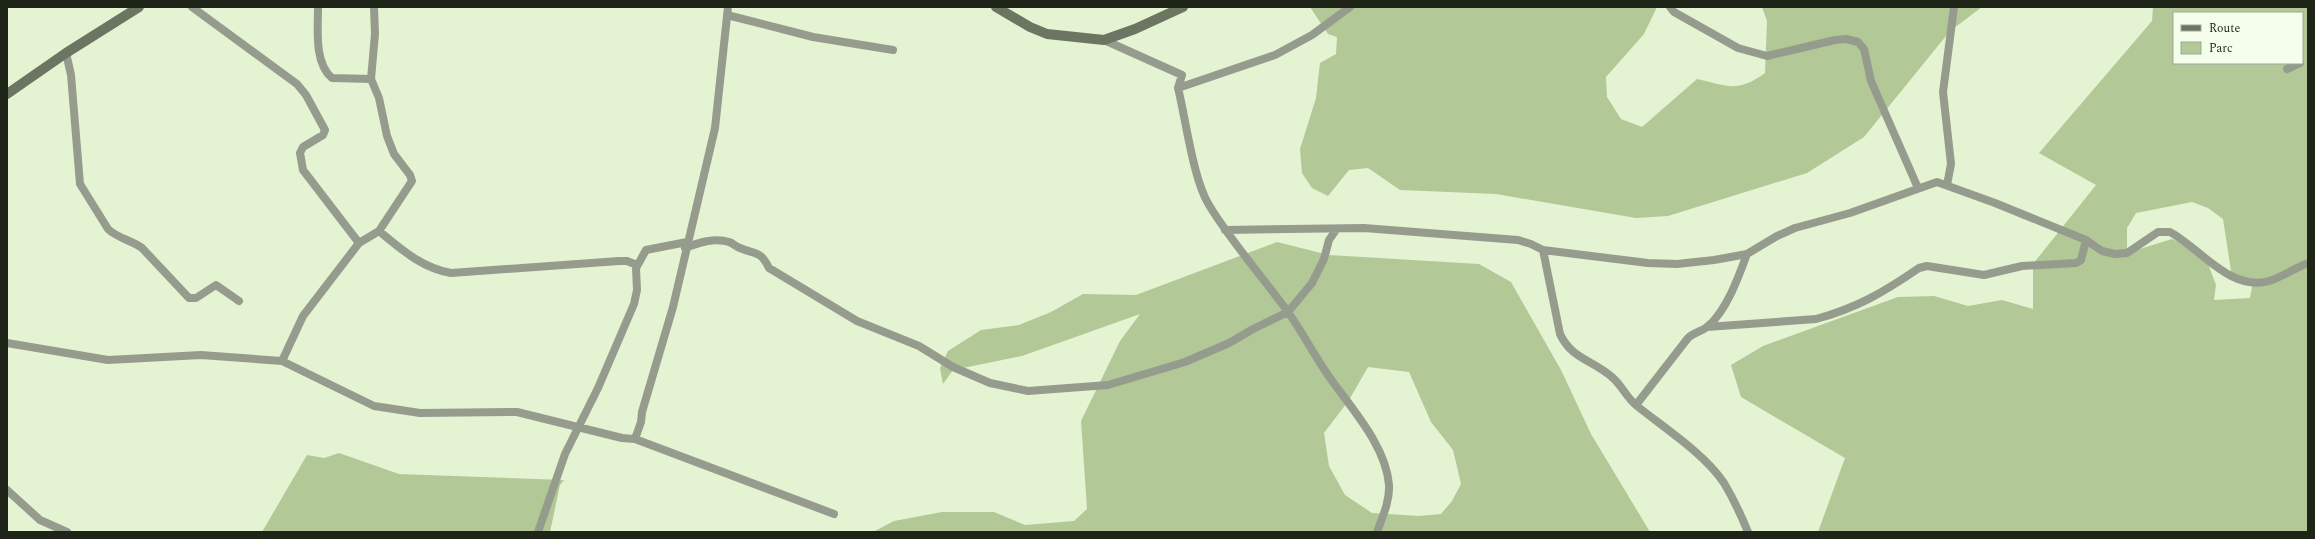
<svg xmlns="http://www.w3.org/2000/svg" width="2315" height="539" viewBox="0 0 2315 539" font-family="Spectral,serif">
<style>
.green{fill:#b2c897;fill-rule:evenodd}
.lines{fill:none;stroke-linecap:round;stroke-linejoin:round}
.street{stroke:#959c8e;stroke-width:8}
.secondary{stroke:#6c7561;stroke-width:10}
</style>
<rect width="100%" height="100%" fill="#e4f3d2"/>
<!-- green -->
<path class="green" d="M1310,7H1657L1644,34L1606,77L1607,97L1621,119L1642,127L1697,79C1728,86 1737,93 1765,73L1767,21L1762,7H1982L1950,31L1864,137L1807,173L1668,216L1636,218L1496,194L1400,190L1368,168L1349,170L1328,196L1312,188L1302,173L1300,149L1316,98L1320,63L1336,54L1337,37L1328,34Z
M2153,7H2308V532H1818L1845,458L1741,397L1731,365L1763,346L1898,297L1934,296L1968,306L2002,300L2033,309V264L2096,185L2039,153L2152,21ZM2174,13H2302V63H2174ZM2192,202L2208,208L2223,219L2232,277L2253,282L2250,298L2214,300L2216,285L2204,253L2172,239L2127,253V228L2136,213Z
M1277,242L1329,255L1479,264L1511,282L1561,370L1591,434L1650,532H873L894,521L942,512H994L1025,525L1074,521L1087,509L1081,421L1120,341L1140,314L1022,356L953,370L943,384L940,368L948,351L981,330L1019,325L1051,312L1083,294L1136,295ZM1368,367L1409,372L1431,422L1453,450L1461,484L1452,501L1441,514L1419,516L1372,513L1345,495L1329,466L1324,433L1349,400Z
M339,453L399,474L564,480L560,485L550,532H262L307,455L324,458Z"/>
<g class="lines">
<!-- street -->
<path class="street" d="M192,7L297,84L306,95L325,130L323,135L303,147L300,153L303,170L359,243
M318,7C318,29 314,63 332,78L371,79
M1670,7L1674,12L1738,48L1767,56L1835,40L1846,39L1858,42L1864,49L1871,81L1918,188
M727,15L813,37L893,50
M1104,40L1182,75L1178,88C1186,120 1193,179 1209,205C1232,243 1262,276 1288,312C1303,333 1315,357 1330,378C1352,409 1386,446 1389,485C1390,501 1382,518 1377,532
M66,53L71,75L80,184L108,229C117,238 131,240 142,248L189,298H196L216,285L239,301
M2287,69L2300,63
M1178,88L1275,55L1312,35L1350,7
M1947,185L1951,164L1943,92L1954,7
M1225,230L1364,228L1518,240L1531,244L1543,250L1648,263L1677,264L1714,260L1747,254L1777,236L1795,228L1850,213L1937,182L1995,203L2086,240L2102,251L2115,254L2127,253L2158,232H2170C2200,248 2230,292 2269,281C2282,277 2295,268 2308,263
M379,231C402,250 422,268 451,273L619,261H627L637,265
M685,248C698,243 715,237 729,242C733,243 736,247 740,248C756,255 760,250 769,268L857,321L919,346L953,367L990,383L1028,391L1108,385L1185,362L1229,343L1253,329L1288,312L1312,283L1324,259L1329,240L1336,230
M1543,250L1560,334C1572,360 1594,360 1613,378C1622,386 1627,398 1637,406C1663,427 1705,454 1724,483C1733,498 1741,515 1748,532
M1707,327L1816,319C1857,308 1884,292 1919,268L1927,266L1984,275L2022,266L2076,263L2081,260L2086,240
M7,343L108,360L201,355L282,361L374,406L420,413L517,412L622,438L635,439L834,514
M282,361L303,316L359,243L379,231L412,181L410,175L394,154L387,136L379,98L371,79L375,34L374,7
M1636,405L1688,338C1694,332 1701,332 1707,327C1726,312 1739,276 1747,254
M635,439L641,422L642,412L673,307L715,128L728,7
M7,490L40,520L67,532
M538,532L565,454L598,388L634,304L637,290L636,268L646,250L687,242"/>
<!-- secondary -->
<path class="secondary" d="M996,7L1030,27L1047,34L1104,40L1135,29L1183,7
M7,94L66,53L139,7"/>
</g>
<!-- border -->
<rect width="2315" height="539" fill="none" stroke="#1e2418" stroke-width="16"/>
<!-- legend -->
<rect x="2173" y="12" width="130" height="52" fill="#f5feea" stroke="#9fa796"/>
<rect x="2181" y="25" width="20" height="6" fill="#6c7561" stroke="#9fa796"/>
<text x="2209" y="32" font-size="12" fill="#1e2418">Route</text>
<rect x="2181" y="42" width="20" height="12" fill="#b2c897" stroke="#9fa796"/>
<text x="2209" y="52" font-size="12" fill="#1e2418">Parc</text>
</svg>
